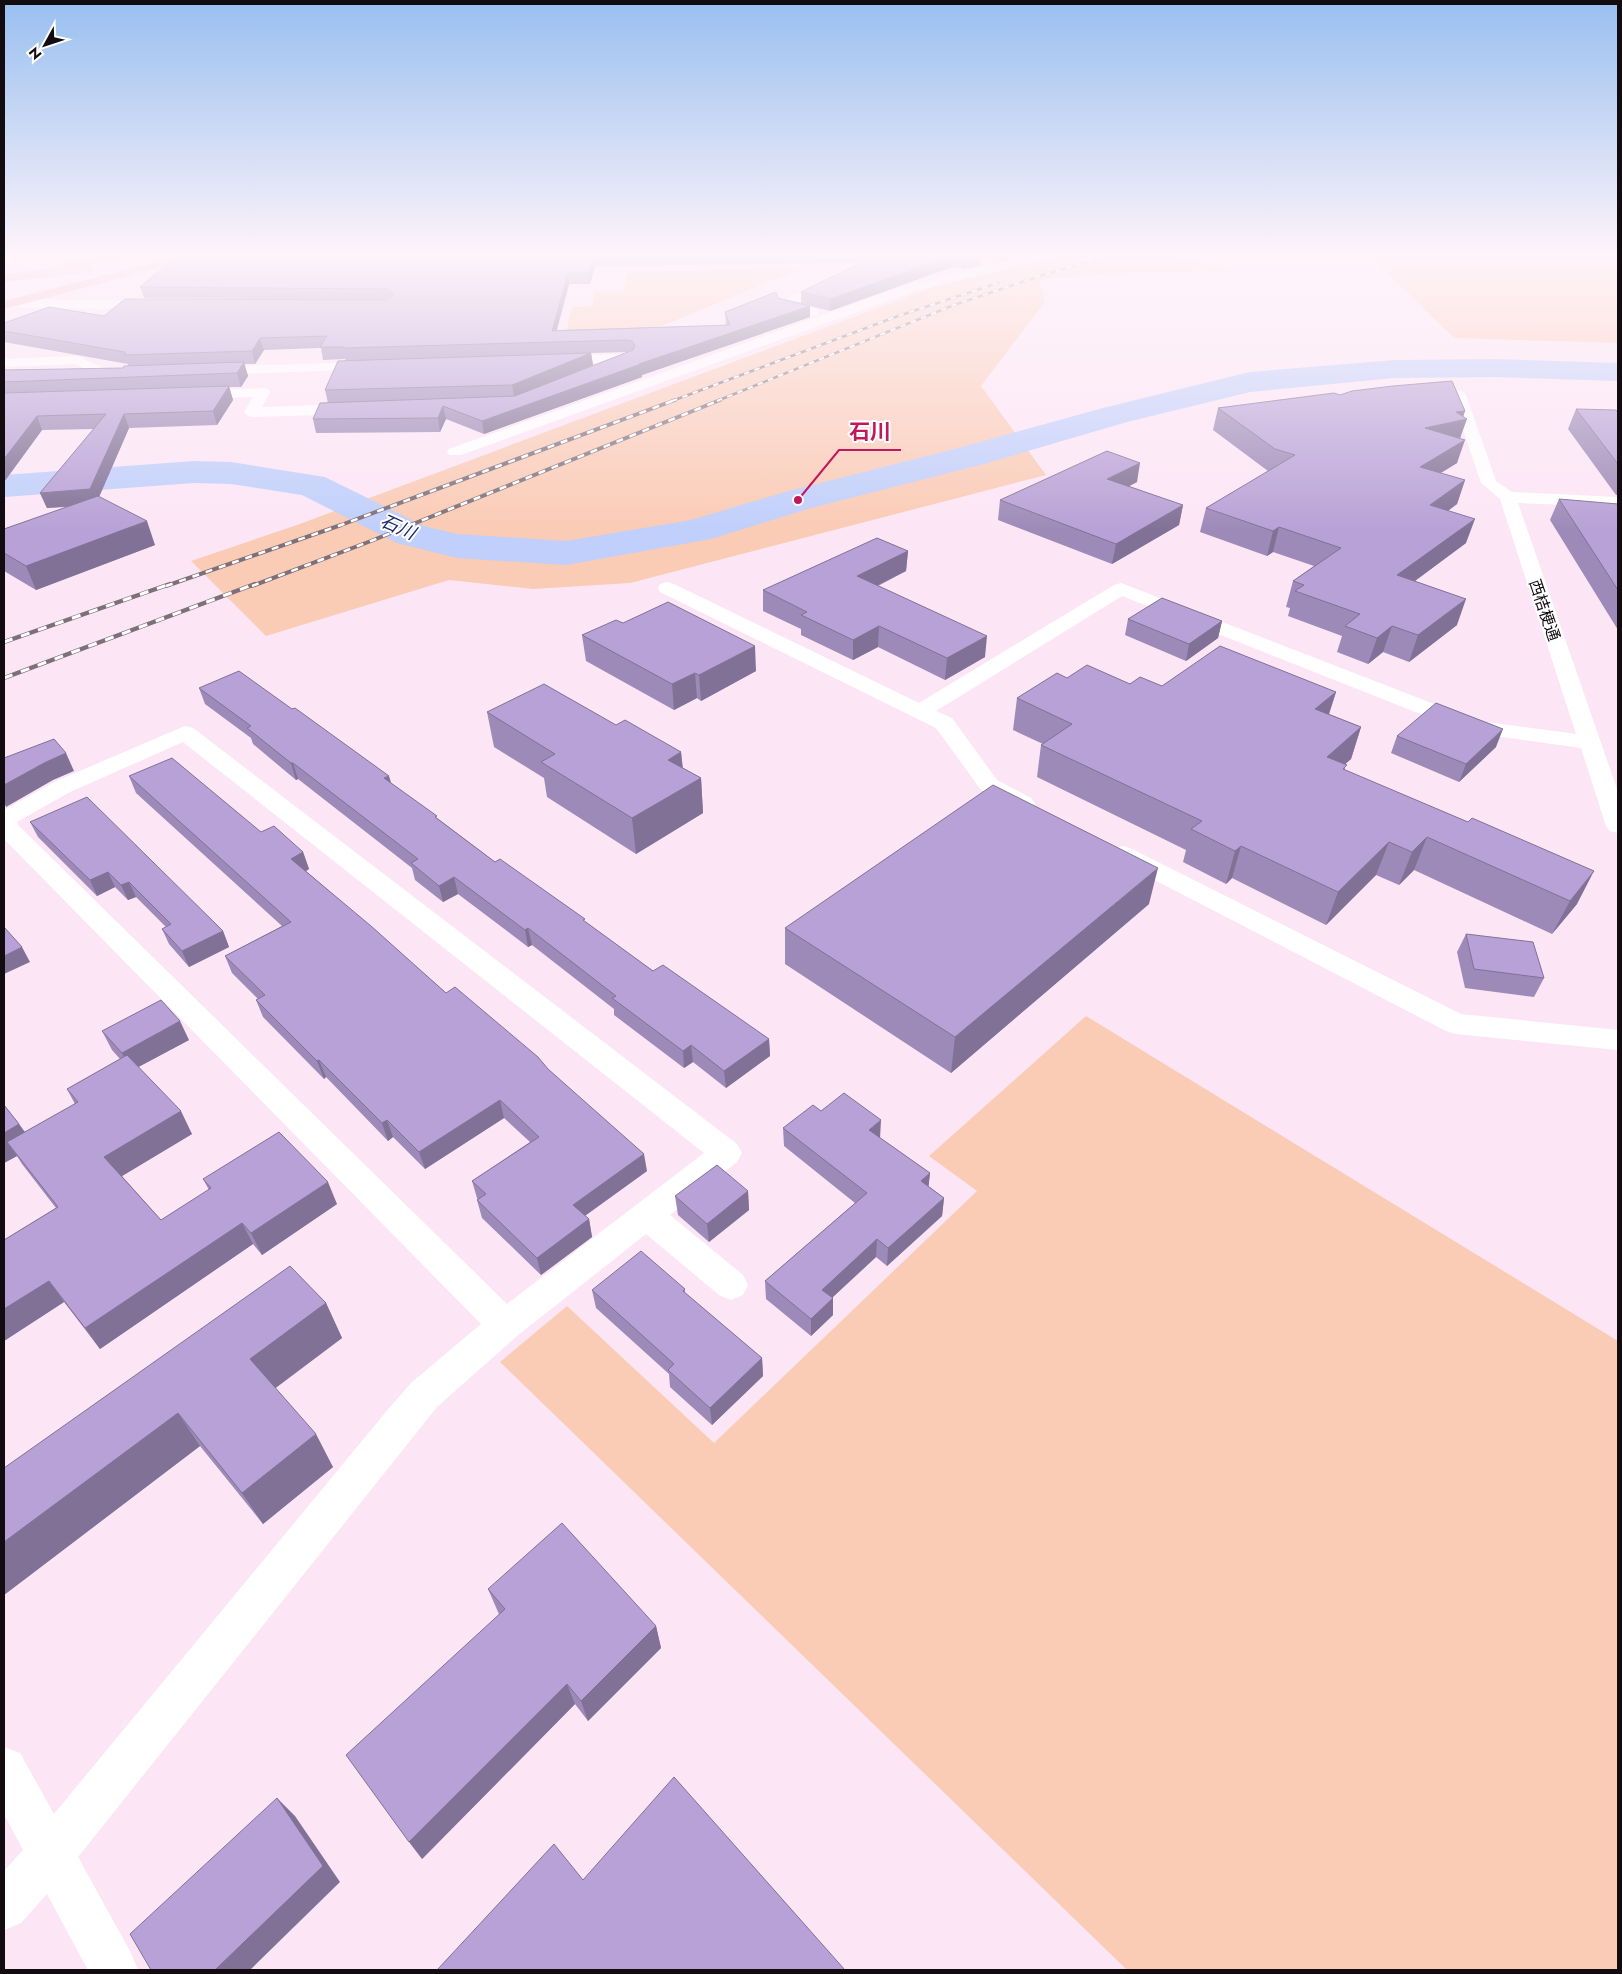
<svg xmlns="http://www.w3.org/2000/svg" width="1622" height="1974" viewBox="0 0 1622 1974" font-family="Jost,'Noto Sans JP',sans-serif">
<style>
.green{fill:#facbb5}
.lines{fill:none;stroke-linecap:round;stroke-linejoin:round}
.river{fill:#c0cffb;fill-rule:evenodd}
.minor{fill:#fff;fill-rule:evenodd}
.highway{fill:#efb4ba;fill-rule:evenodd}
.rail-far2-casing{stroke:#7e7079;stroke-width:2.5}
.rail-far1-casing{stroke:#7e7079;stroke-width:4}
.rail-casing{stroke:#7e7079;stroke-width:4.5}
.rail-far2{stroke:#fff;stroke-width:2;stroke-dasharray:5.5;stroke-linecap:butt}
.rail-far1{stroke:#fff;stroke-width:2.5;stroke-dasharray:7;stroke-linecap:butt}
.rail{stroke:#fff;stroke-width:3;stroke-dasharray:9;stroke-linecap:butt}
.wall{fill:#9e8ab8;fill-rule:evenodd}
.shaded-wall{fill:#817196}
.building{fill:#b8a1d6;stroke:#817196}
.labels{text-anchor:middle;stroke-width:4;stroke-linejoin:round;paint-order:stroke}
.far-street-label{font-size:16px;fill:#120b10;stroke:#fff}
.far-water-label{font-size:18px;font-style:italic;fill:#1e2b69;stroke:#fff}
.leader{fill:none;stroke:#c2185b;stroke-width:2}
.callout-dot{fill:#c2185b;stroke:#fff;stroke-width:2}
.callout-label{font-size:21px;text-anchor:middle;font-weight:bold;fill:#c2185b;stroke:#fff;stroke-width:4;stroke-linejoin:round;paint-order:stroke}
</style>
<rect width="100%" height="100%" fill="#fce6f5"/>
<!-- green -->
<path class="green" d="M1064,255H1174L1234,271L1094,274L1039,280L1045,302L981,386L1046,475L630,583L533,589L449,580L266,636L191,561L297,525L931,288L978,275Z
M1369,255H1618V343L1454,338Z
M802,268L652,330L566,333L572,307L593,306L594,293L623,292L628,272Z
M1086,1016L1618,1341V1970H1127L500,1362L567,1306L714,1443L977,1191L929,1156Z"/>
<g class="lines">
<!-- river -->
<path class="river" d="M1494,359L1618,363V381L1494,377L1395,378L1250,392L1127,422L984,464L811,508L711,539L566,565L457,558L397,543L302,495L231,484L194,483L4,497V475L194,461L231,462L325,477L424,526L457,534L566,541L691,520L785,492L958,448L1103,408L1250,372L1395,360Z"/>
<!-- minor -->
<path class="minor" d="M877,255H892L796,304L818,309L819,312L818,315L813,316L779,308L778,305L779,302Z
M1036,255H1055L1053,257L912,292L461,455H449L447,452L449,449L904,286Z
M12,299L155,301L161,305L155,309L26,308L8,306L6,303L8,300Z
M628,354L633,355L635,358L633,361L613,369H603L601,366L603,363L554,364L547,360L554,356Z
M77,356L108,370L136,371L138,374L136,377L106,378L75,364L4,367V359Z
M371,362L376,363L378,366L376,369L209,375L204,374L202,371L204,368L209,367Z
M263,388L268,389L270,392L262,407L353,404L358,406L361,409L358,412L353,414L252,417L247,415L244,412L253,397L193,399L188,398L186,395L188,392L193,391Z
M1459,391L1464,392L1466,395L1496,481L1512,492L1618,497V507L1518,503L1618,792V833L1610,831L1606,826L1581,748L1466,732L1122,596L936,711L952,718L997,780L1031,798L1035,803L1031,808L1023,810L1015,808L981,790L936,728L660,592L658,588L660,584L667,582L674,584L919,703L1114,585L1121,583L1478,721L1576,734L1500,499L1481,483L1453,400L1420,401L1415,400L1413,397L1415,394L1420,393Z
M185,726L193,728L737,1144L742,1153L737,1162L670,1215L743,1275L748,1285L743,1295L731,1300L719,1295L646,1234L517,1336L437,1407L78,1857L131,1953L138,1970H88L47,1894L21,1923L4,1930V1871L23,1850L4,1814V1747L20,1753L54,1814L385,1413L411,1383L481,1324L4,839V810L54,782ZM183,742L704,1153L507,1304L19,826L17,822L70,792Z
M1123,846L1132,849L1461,1014L1618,1030V1050L1456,1034L1446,1031L1114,859L1111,854L1114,849Z"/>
<!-- highway -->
<path class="highway" d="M104,255H130L124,259L66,268L60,264L66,260Z
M184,255H202L200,257L4,309V301Z
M86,265L90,266L92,269L90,272L4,282V274Z"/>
<!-- rail-far2 casing -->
<g class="rail-far2-casing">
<path id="rail-far2" d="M672,401L898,316L998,283
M717,401L954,305L1049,273L1117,255"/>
</g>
<!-- rail-far1 casing -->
<g class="rail-far1-casing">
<path id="rail-far1" d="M166,586L341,525L675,400
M252,586L371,541L720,400"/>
</g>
<!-- rail casing -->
<g class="rail-casing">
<path id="rail" d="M4,642L170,584
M4,678L255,584"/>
</g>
<!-- rail-far2 -->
<use href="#rail-far2" class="rail-far2"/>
<!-- rail-far1 -->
<use href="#rail-far1" class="rail-far1"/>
<!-- rail -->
<use href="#rail" class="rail"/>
</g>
<!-- wall -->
<path class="wall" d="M179,255H873L856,263L595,266L590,284H569L557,330L726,325L725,312L778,298L801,303V292L876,255H1019L1002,261L981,256L980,266L963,269L954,267L938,272L830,311L810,306V317L642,375V377L484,434L446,419L440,432L316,433L313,419L328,403L325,390L346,360L345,359L323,360L321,348L264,350L255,364H244L248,376L241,387H229L233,400L217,425L129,428L99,497L155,545L36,590L4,571V529L67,507L47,508L40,493L94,429L42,430L4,482V370L123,368L128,366V364L4,342V323L104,316L387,300L144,298L140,287ZM628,352L560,378L593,365L591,353Z
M1340,395L1465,411L1463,416L1457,463L1441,473L1465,480L1457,504L1448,511L1466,543L1415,581L1457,625L1409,662L1383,652L1368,664L1337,652L1342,636L1288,616L1290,608L1286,607L1293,581L1314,566L1273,552L1267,556L1200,532L1206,508L1268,471L1213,430L1218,408Z
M1576,409L1618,413V495H1616L1568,429Z
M1137,482L1129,486L1183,505L1179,525L1112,564L998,520L1000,500Z
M1559,499L1618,504V630L1550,520Z
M908,551L906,571L878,586L985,657L945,680L878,647L853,660L801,635V629L763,611V590Z
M1128,619L1222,621L1218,638L1186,661L1125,635Z
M623,623L756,671L701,701L697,698L674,710L586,661L582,635Z
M1067,678L1162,686L1336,692L1329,714L1361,727L1351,759L1345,764V770L1577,904L1552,934L1414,870L1399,885L1376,875L1326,925L1232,878L1226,884L1183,862L1186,850L1037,777L1041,745L1043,744L1013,730L1017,698Z
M199,688L391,783L495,862L585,922L653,971L769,1039L770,1056L726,1088L693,1062L684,1068L614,1015V1009L532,945L528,947L458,894L443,902L415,880L412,868L298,779L296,780L253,744L251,738L205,704Z
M487,712L616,725L681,752L683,768L701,778L703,813L636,854L547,797L544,778L494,747Z
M1397,736L1496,747L1459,782L1391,753Z
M129,776L261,832L303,852L309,869L306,871L446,993L548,1069L647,1171L585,1216L589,1219L592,1237L541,1275L482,1218L477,1200H478L477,1198L472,1181L530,1142L504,1118L425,1169L393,1137L388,1141L326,1077L324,1079L263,1017L256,1000L258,999L232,973L225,956L282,926L136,793Z
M30,822L223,931L229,947L189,967L169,944L162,929L166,927L136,897L128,900L115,887L97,896L38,837Z
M1149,904L951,1073L785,964V928Z
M1466,934L1544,978L1534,997L1465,988L1457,952Z
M102,1031L189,1040L138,1067L192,1134L122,1176L161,1220L209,1190L203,1179L337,1204L262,1255L253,1244L100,1349L64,1302L4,1341V1240L56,1208L22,1164L17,1156L4,1163V1105L19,1124L25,1132L75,1104L67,1089L120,1059L112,1050Z
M821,1111L880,1138L930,1173L928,1186L944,1198L942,1216L887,1266L876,1257L833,1297V1315L811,1336L766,1299L765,1281L855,1203L784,1146L783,1128Z
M748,1191L749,1210L709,1242L678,1215L675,1196Z
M685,1289V1293L762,1358L763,1376L712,1425L670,1387L669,1374L596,1308L592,1290Z
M326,1303L342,1338L275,1388L333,1467L263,1524L200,1446L4,1595V1468Z
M488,1589L656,1626L661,1648L588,1721L575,1704L422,1859L499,1614L498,1612Z"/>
<!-- shaded-wall -->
<path class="shaded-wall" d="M594,255L595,266L590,284L589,273Z
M857,255H873L856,263Z
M981,255L980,266L963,269L964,258Z
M1003,255H1019L1002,261Z
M954,256V267L938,272L830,311V299L938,261Z
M568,273L569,284L553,343L552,331Z
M810,306V317L642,375V377L484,434L482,421L639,364Z
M260,338L264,350L255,364L252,351Z
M591,353L593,365L514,397L512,385Z
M244,362L248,376L241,387L237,373Z
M229,386L233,400L217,425L213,411Z
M443,406L446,419L440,432L438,418Z
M1465,411L1462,420L1467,419L1459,441L1425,428L1456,412Z
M124,414L129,428L96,504L47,508L40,493Z
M37,416L42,430L4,482V459Z
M1465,440L1457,463L1412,490L1420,467Z
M1140,463L1137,482L1104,499L1107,479Z
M1465,480L1457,504L1422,529L1430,505Z
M1183,505L1179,525L1112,564L1116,544Z
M1475,519L1466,543L1389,600L1397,575Z
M147,521L155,545L36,590L26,566Z
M1279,527L1273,552L1267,556L1273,531Z
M908,551L906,571L856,596L857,576Z
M1466,599L1457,625L1409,662L1418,635Z
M1222,621L1218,638L1186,661L1189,644Z
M879,626L878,647L853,660V640Z
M1392,626L1383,652L1368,664L1377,638Z
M987,636L985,657L945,680L947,658Z
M755,646L756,671L701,701L699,675Z
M695,673L697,698L674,710L672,684Z
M1336,692L1326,723L1315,709Z
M1361,727L1351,759L1317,789L1327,757Z
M1503,729L1496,747L1459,782L1466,764Z
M681,752L684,787L668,760Z
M66,753L74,771L53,780L6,807L4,802V785L44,763Z
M291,763H293L298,779L296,780Z
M389,776L394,792L384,778Z
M701,778L703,813L636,854L632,818Z
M1427,837L1414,870L1399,885L1412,852Z
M1389,842L1376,875L1326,925L1338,892Z
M1241,846L1232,878L1226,884L1235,851Z
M303,852L309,869L297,876L291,859Z
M1158,868L1149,904L951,1073L955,1037Z
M1594,871L1577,904L1552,934L1570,901Z
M108,872L115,887L97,896L90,880Z
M454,877L458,894L443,902L439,886Z
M129,882L136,897L128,900L121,885Z
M528,928L532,945L528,947L525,930Z
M223,931L229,947L189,967L182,951Z
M22,947L30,962L4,974V956Z
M180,1021L189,1040L131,1071L122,1053Z
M769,1039L770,1056L726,1088L724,1071Z
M691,1045L693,1062L684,1068L683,1051Z
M319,1060L326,1077L324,1079L317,1061Z
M500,1100L504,1118L425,1169L419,1152Z
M181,1111L192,1134L117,1179L104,1157Z
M387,1120L393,1137L388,1141L382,1123Z
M881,1120L880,1139L869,1130Z
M19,1124L34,1146L7,1142L17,1156L4,1163V1133Z
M644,1154L647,1171L576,1222L573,1205Z
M930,1173L928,1192L921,1181Z
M328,1182L337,1204L262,1255L251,1233Z
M748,1191L749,1210L709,1242L707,1224Z
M944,1198L942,1216L887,1266L888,1248Z
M589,1219L592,1237L541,1275L537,1258Z
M242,1223L253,1244L100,1349L85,1328Z
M877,1239L876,1257L822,1307V1290Z
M49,1281L64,1302L4,1341V1309Z
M833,1298V1315L811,1336V1319Z
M326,1303L342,1338L269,1393L250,1359Z
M762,1358L763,1376L712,1425L710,1408Z
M178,1413L200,1446L4,1595V1542Z
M316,1434L333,1467L263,1524L242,1493Z
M656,1626L661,1648L588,1721L581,1701Z
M567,1684L575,1704L422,1859L409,1842Z
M277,1798L295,1816L340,1882L250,1970H215Z"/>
<!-- building -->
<path class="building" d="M179,255H636H594L589,273H568L552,331L730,325L725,312L776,292L778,298L810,306L639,364H641L482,421L443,406L438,418L313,419L320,403L515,396L633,350L635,345L632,341L627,340L343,348L344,347H320L327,336L260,338L252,351L125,355V352L4,331V323L49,307L104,316L125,299L387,300L394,294L387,289L140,287Z
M876,255H981L964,258L954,256L938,261L830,299L801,292Z
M591,353L512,385L325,390L338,361Z
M244,362L237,373L4,382V370L123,368L124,366Z
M1452,381L1465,411L1456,412L1467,419L1425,428L1465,440L1420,467L1465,480L1430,505L1475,519L1397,575L1466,599L1418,635L1392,626L1377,638L1345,626L1360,614L1295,591L1304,585L1293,581L1341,548L1279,527L1273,531L1206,508L1295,455L1275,449L1218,408L1334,393L1340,395L1352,391L1393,386Z
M229,386L213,411L124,414L90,489L40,493L106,414L37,416L4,459V393Z
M1576,409L1616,410L1618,413V464Z
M1107,451L1140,463L1107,479L1183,505L1116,544L1000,500Z
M98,496L147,521L26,566L4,553V529Z
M1559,499L1618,504V590Z
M877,538L908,551L857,576L987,636L947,658L879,626L853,640L801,615L807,612L763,590Z
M1162,598L1222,621L1189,644L1128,619Z
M668,602L755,646L699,675L695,673L672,684L582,635L616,620L623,623Z
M1220,646L1336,692L1315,709L1361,727L1327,757L1347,765L1343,769L1468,822L1472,818L1594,871L1570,901L1427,837L1412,852L1389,842L1338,892L1241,846L1235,851L1191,829L1202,821L1041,745L1072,724L1017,698L1057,673L1067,678L1087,665L1130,684L1140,677L1162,686Z
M239,671L292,709L295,708L389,776L384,778L437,816L435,817L495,862L500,859L585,919L583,920L653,971L663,965L769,1039L724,1071L691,1045L683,1051L612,998L616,996L528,928L525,930L454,877L439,886L411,863L418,859L293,763H291L247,728L251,726L199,688Z
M544,684L616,725L625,720L681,752L668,760L701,778L632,818L541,762L555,754L487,712Z
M1436,703L1503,729L1466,764L1397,736Z
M54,739L66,753L44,763L4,785V758Z
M172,758L261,832L274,826L303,852L291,859L371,926L446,993L455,987L538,1057L548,1069L644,1154L573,1205L589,1219L537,1258L477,1200L486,1194L472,1181L539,1137L500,1100L419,1152L387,1120L382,1123L319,1060L317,1061L256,1000L265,995L225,956L291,922L129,776Z
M993,785L1158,868L955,1037L785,928Z
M87,797L223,931L182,951L162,929L171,924L129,882L121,885L108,872L90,880L30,822Z
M4,927L22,947L4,956Z
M1466,934L1533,942L1544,978L1474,969Z
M161,1000L180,1021L122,1053L102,1031Z
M127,1055L181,1111L104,1157L161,1220L211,1188L203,1179L279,1132L328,1182L251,1233L242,1223L85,1328L49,1281L4,1309V1240L58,1207L7,1142L78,1102L67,1089Z
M844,1093L881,1120L869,1130L930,1173L921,1181L944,1198L888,1248L877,1239L822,1290L833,1298L811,1319L765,1281L867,1193L783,1128L813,1105L821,1111Z
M4,1105L19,1124L4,1133Z
M717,1165L748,1191L707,1224L675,1196Z
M641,1251L685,1289L683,1291L762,1358L710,1408L668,1370L674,1364L592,1290Z
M290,1266L326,1303L250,1359L316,1434L242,1493L178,1413L4,1542V1468Z
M562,1523L656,1626L581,1701L567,1684L409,1842L346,1755L505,1609L488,1589Z
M674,1777L845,1970H437L554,1844L583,1880Z
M277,1798L323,1866L215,1970H151L130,1934Z"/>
<!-- sky -->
<linearGradient id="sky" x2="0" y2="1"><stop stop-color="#98bff0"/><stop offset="0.48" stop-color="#fef4fa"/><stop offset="1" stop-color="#fef4fa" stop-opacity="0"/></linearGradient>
<rect width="1622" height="531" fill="url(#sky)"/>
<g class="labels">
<!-- far-street labels -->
<g class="far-street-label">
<text transform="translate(1545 610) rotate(71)" y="6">西桔梗通</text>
</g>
<!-- far-water labels -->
<g class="far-water-label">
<text transform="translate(398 527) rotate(24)" y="6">石川</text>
</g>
</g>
<!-- callouts -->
<path class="leader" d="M798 500L839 450H901"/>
<circle class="callout-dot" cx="798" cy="500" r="5"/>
<g class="callout-label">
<text x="870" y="439">石川</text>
</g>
<!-- border -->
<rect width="1622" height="1974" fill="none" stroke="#120b10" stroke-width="10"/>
<!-- north arrow -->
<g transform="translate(45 45) rotate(230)" stroke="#ffffff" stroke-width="4" paint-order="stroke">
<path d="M0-4L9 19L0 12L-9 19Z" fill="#120b10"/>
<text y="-8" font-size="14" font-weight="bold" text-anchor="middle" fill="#120b10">N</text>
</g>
</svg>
